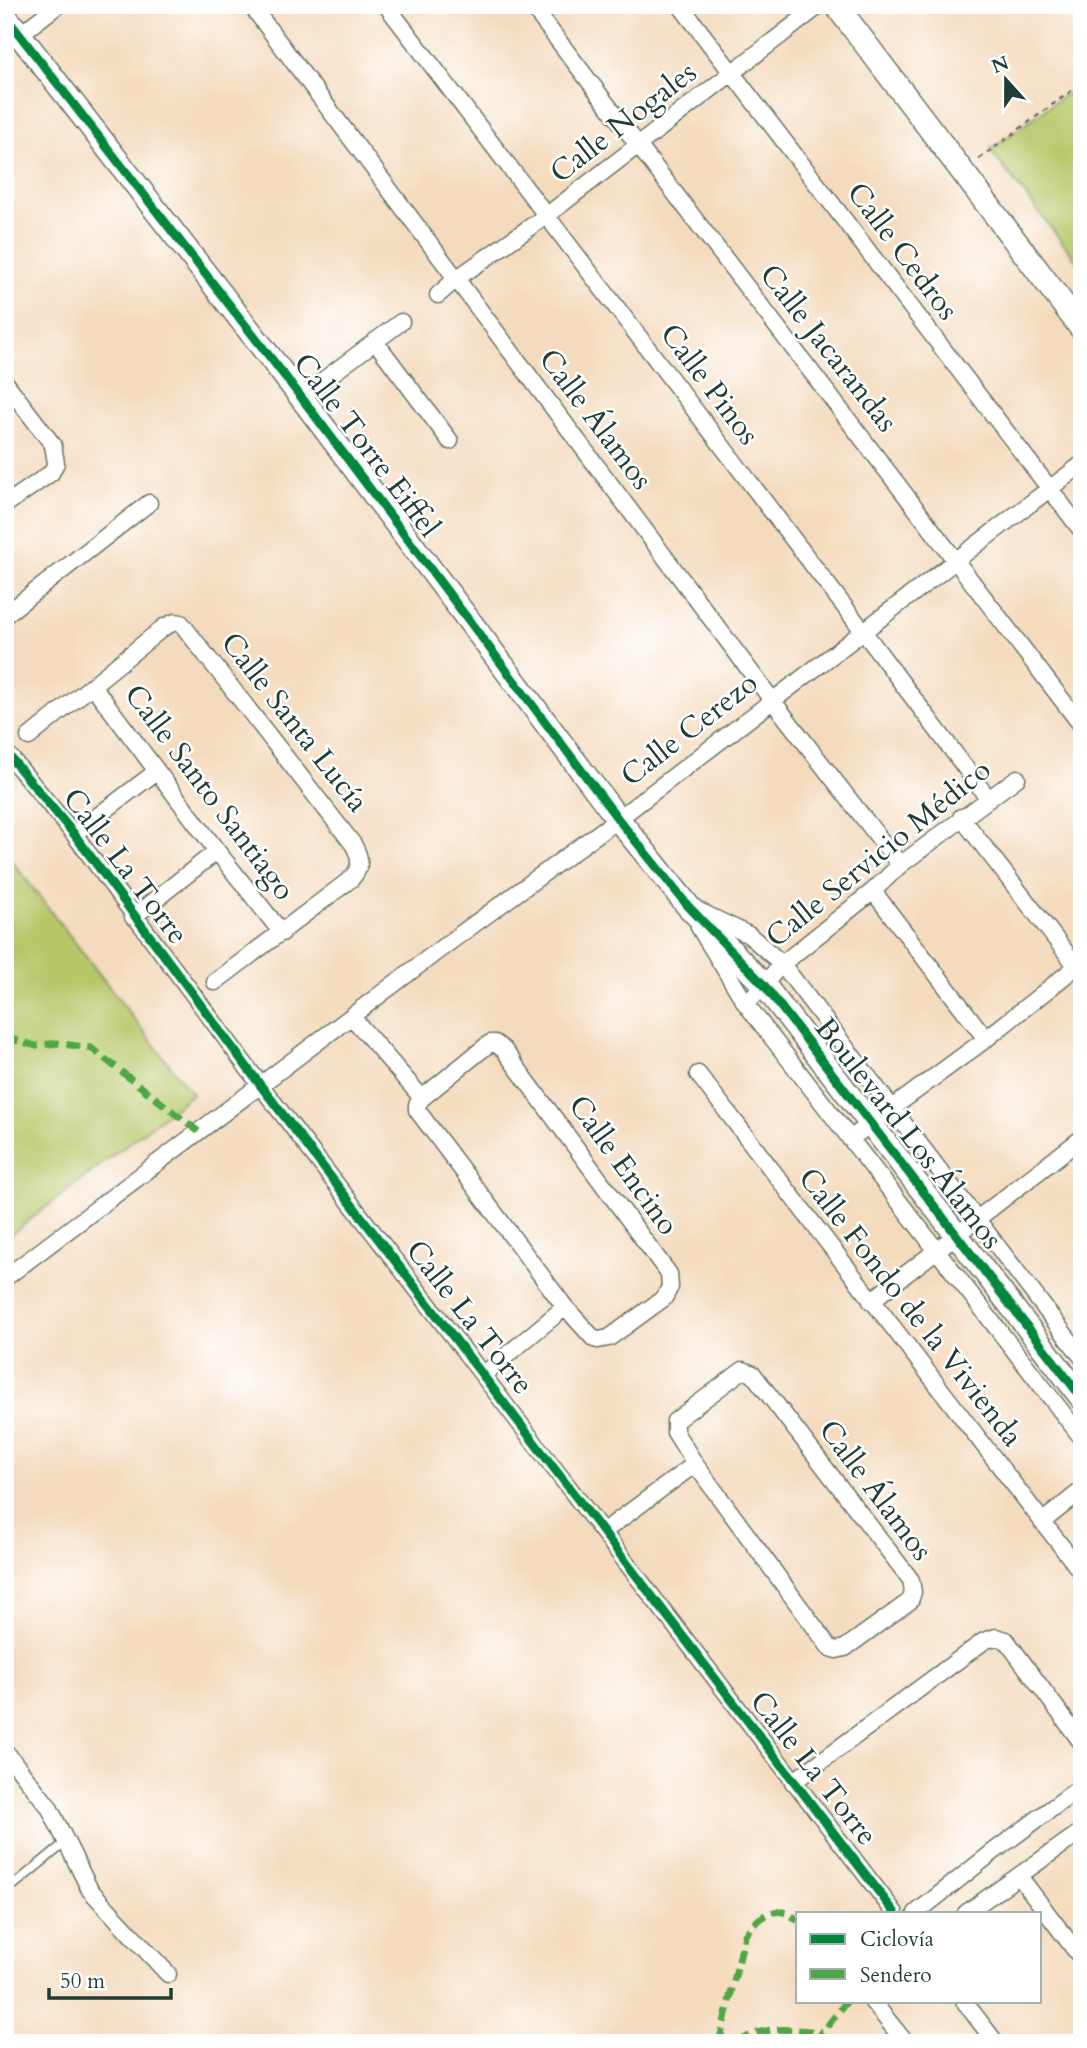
<svg xmlns="http://www.w3.org/2000/svg" width="1087" height="2048" viewBox="0 0 1087 2048" font-family="Cardo,serif">
<style>
.green{fill:#b7c769;stroke:#6b824e;stroke-width:2}
.lines{fill:none;stroke-linecap:round;stroke-linejoin:round}
.lane-casing{stroke:#6a7464;stroke-width:11}
.street-casing{stroke:#6a7464;stroke-width:19}
.secondary-casing{stroke:#6a7464;stroke-width:26}
.path{stroke:#6a7464;stroke-width:2.5;stroke-dasharray:5 5;stroke-linecap:butt}
.lane{stroke:#fff;stroke-width:8}
.street{stroke:#fff;stroke-width:16}
.secondary{stroke:#fff;stroke-width:23}
.quiet{stroke:#4fa644;stroke-width:7;stroke-dasharray:14 7;stroke-linecap:butt}
.cycleway-casing{stroke:#fff;stroke-width:13}
.cycleway{stroke:#00873e;stroke-width:9}
.labels{text-anchor:middle;stroke-width:5;stroke-linejoin:round;paint-order:stroke}
.street-label{font-size:30px;fill:#1f3d34;stroke:#fff}
</style>
<rect width="100%" height="100%" fill="#fff"/>
<filter id="ink" filterUnits="userSpaceOnUse"><feTurbulence type="fractalNoise" baseFrequency=".0143" numOctaves="2"/><feDisplacementMap in="SourceGraphic" scale="14" xChannelSelector="R" yChannelSelector="G"/><feConvolveMatrix kernelMatrix="1 2 1 2 8 2 1 2 1" color-interpolation-filters="sRGB"/></filter>
<filter id="wash" filterUnits="userSpaceOnUse"><feTurbulence type="fractalNoise" baseFrequency=".00686" numOctaves="4" result="noise"/><feDisplacementMap in="SourceGraphic" scale="28" xChannelSelector="R" yChannelSelector="G"/><feGaussianBlur stdDeviation="1.57" result="paint"/><feColorMatrix in="noise" values="0 0 0 0 0 0 0 0 0 0 0 0 0 0 0 0 0 1.4 0 .05"/><feComposite in="paint" operator="in"/></filter>
<g filter="url(#wash)">
<rect width="100%" height="100%" fill="#f4dbbe"/>
<!-- green -->
<path class="green" d="M1081,83L1082,265L1081,266L990,150Z
M5,852L192,1094L5,1239Z"/>
</g>
<g filter="url(#ink)">
<g class="lines">
<!-- lane casing -->
<g class="lane-casing">
<path id="lane" d="M5,1890L15,1884L66,1842"/>
</g>
<!-- street casing -->
<g class="street-casing">
<path id="street" d="M251,5L772,700L900,865
M386,5L863,631L988,798
M531,5L1082,726
M680,5L1082,531
M19,35L58,5
M438,295L456,279L546,216L820,5
M375,341L450,441
M5,382L53,445L56,463L51,473L5,505
M301,397L401,322
M5,615L149,503
M93,686L217,851L282,933
M29,737L164,627L175,622L181,623L353,844C361,858 362,867 351,879L215,982
M5,751L74,834L261,1086L895,1913
M961,817L1082,973
M74,834L157,771
M873,891L986,1039
M697,910L749,935L782,964L1082,1357
M133,917L217,851
M699,927L746,1004L1082,1438
M746,1004L782,964L873,891L900,865L1017,778
M352,1017L422,1098
M490,1043H495L504,1050L669,1274L670,1287L664,1298L609,1338L598,1340L594,1339L565,1307L417,1110V1105L422,1098Z
M698,1074L1082,1573
M850,1139L986,1039L1077,966
M5,1278L447,944L618,819L1082,464
M871,1301L1082,1138
M743,1370L753,1374L911,1580L913,1592L910,1601L845,1648L836,1650L830,1648L695,1464L675,1432V1421Z
M484,1374L565,1307
M1042,1522L1082,1490
M603,1532L695,1464
M5,1751L49,1807L90,1890L168,1974
M793,1782L984,1641L996,1637L1006,1640L1082,1743
M1019,1876L1082,1959
M916,1913L993,1852L1082,1786
M966,1913L1082,1831
M872,2001L906,2043
M964,2001L996,2043"/>
</g>
<!-- secondary casing -->
<g class="secondary-casing">
<path id="secondary" d="M836,5L1082,329
M5,16L301,397L618,819L688,906L764,985L1082,1398"/>
</g>
<!-- path -->
<path class="path" d="M979,159L1082,83
M1078,275L1082,272"/>
<!-- lane -->
<use href="#lane" class="lane"/>
<!-- street -->
<use href="#street" class="street"/>
<!-- secondary -->
<use href="#secondary" class="secondary"/>
<!-- quiet -->
<path class="quiet" d="M5,1037L36,1046L57,1043L91,1048L199,1132
M719,2043L745,1935C758,1916 778,1901 798,1921
M738,2043C761,2024 795,2030 822,2032
M814,2043L847,2001"/>
<!-- cycleway casing -->
<g class="cycleway-casing">
<path id="cycleway" d="M5,16L301,397L618,819L688,906L764,985L1082,1398
M5,751L74,834L261,1086L895,1913"/>
</g>
<!-- cycleway -->
<use href="#cycleway" class="cycleway"/>
</g>
</g>
<g class="labels">
<!-- street labels -->
<g class="street-label">
<text transform="translate(623 122) rotate(-38)" y="10">Calle Nogales</text>
<text transform="translate(903 251) rotate(53)" y="10">Calle Cedros</text>
<text transform="translate(829 348) rotate(52)" y="10">Calle Jacarandas</text>
<text transform="translate(710 384) rotate(53)" y="10">Calle Pinos</text>
<text transform="translate(596 419) rotate(53)" y="10">Calle Álamos</text>
<text transform="translate(367 445) rotate(53)" y="10">Calle Torre Eiffel</text>
<text transform="translate(295 722) rotate(52)" y="10">Calle Santa Lucía</text>
<text transform="translate(689 729) rotate(-38)" y="10">Calle Cerezo</text>
<text transform="translate(210 792) rotate(53)" y="10">Calle Santo Santiago</text>
<text transform="translate(878 853) rotate(-39)" y="10">Calle Servicio Médico</text>
<text transform="translate(126 866) rotate(53)" y="10">Calle La Torre</text>
<text transform="translate(909 1133) rotate(52)" y="10">Boulevard Los Álamos</text>
<text transform="translate(624 1165) rotate(54)" y="10">Calle Encino</text>
<text transform="translate(911 1307) rotate(52)" y="10">Calle Fondo de la Vivienda</text>
<text transform="translate(470 1317) rotate(52)" y="10">Calle La Torre</text>
<text transform="translate(876 1490) rotate(53)" y="10">Calle Álamos</text>
<text transform="translate(814 1768) rotate(52)" y="10">Calle La Torre</text>
</g>
</g>
<!-- margin -->
<rect width="1087" height="2048" fill="none" stroke="#fff" stroke-width="28"/>
<!-- legend -->
<rect x="796" y="1912" width="245" height="91" fill="#ffffff" stroke="#a5b1ae" stroke-width="2"/>
<rect x="810" y="1934" width="35" height="10" fill="#00873e" stroke="#a5b1ae" stroke-width="2"/>
<text x="860" y="1946" font-size="21" fill="#1f3d34">Ciclovía</text>
<rect x="810" y="1969" width="35" height="10" fill="#4fa644" stroke="#a5b1ae" stroke-width="2"/>
<text x="860" y="1982" font-size="21" fill="#1f3d34">Sendero</text>
<!-- north arrow -->
<g transform="translate(1006 80) rotate(339)" stroke="#ffffff" stroke-width="5" paint-order="stroke">
<path d="M0-5L12 26L0 18L-12 26Z" fill="#1f3d34"/>
<text y="-10" font-size="19" font-weight="bold" text-anchor="middle" fill="#1f3d34">N</text>
</g>
<!-- scale -->
<path d="M49 1988v10h122v-10" fill="none" stroke="#1f3d34" stroke-width="3.5"/>
<text x="60" y="1988" font-size="21" fill="#1f3d34" stroke="#ffffff" stroke-width="5" paint-order="stroke">50 m</text>
</svg>
